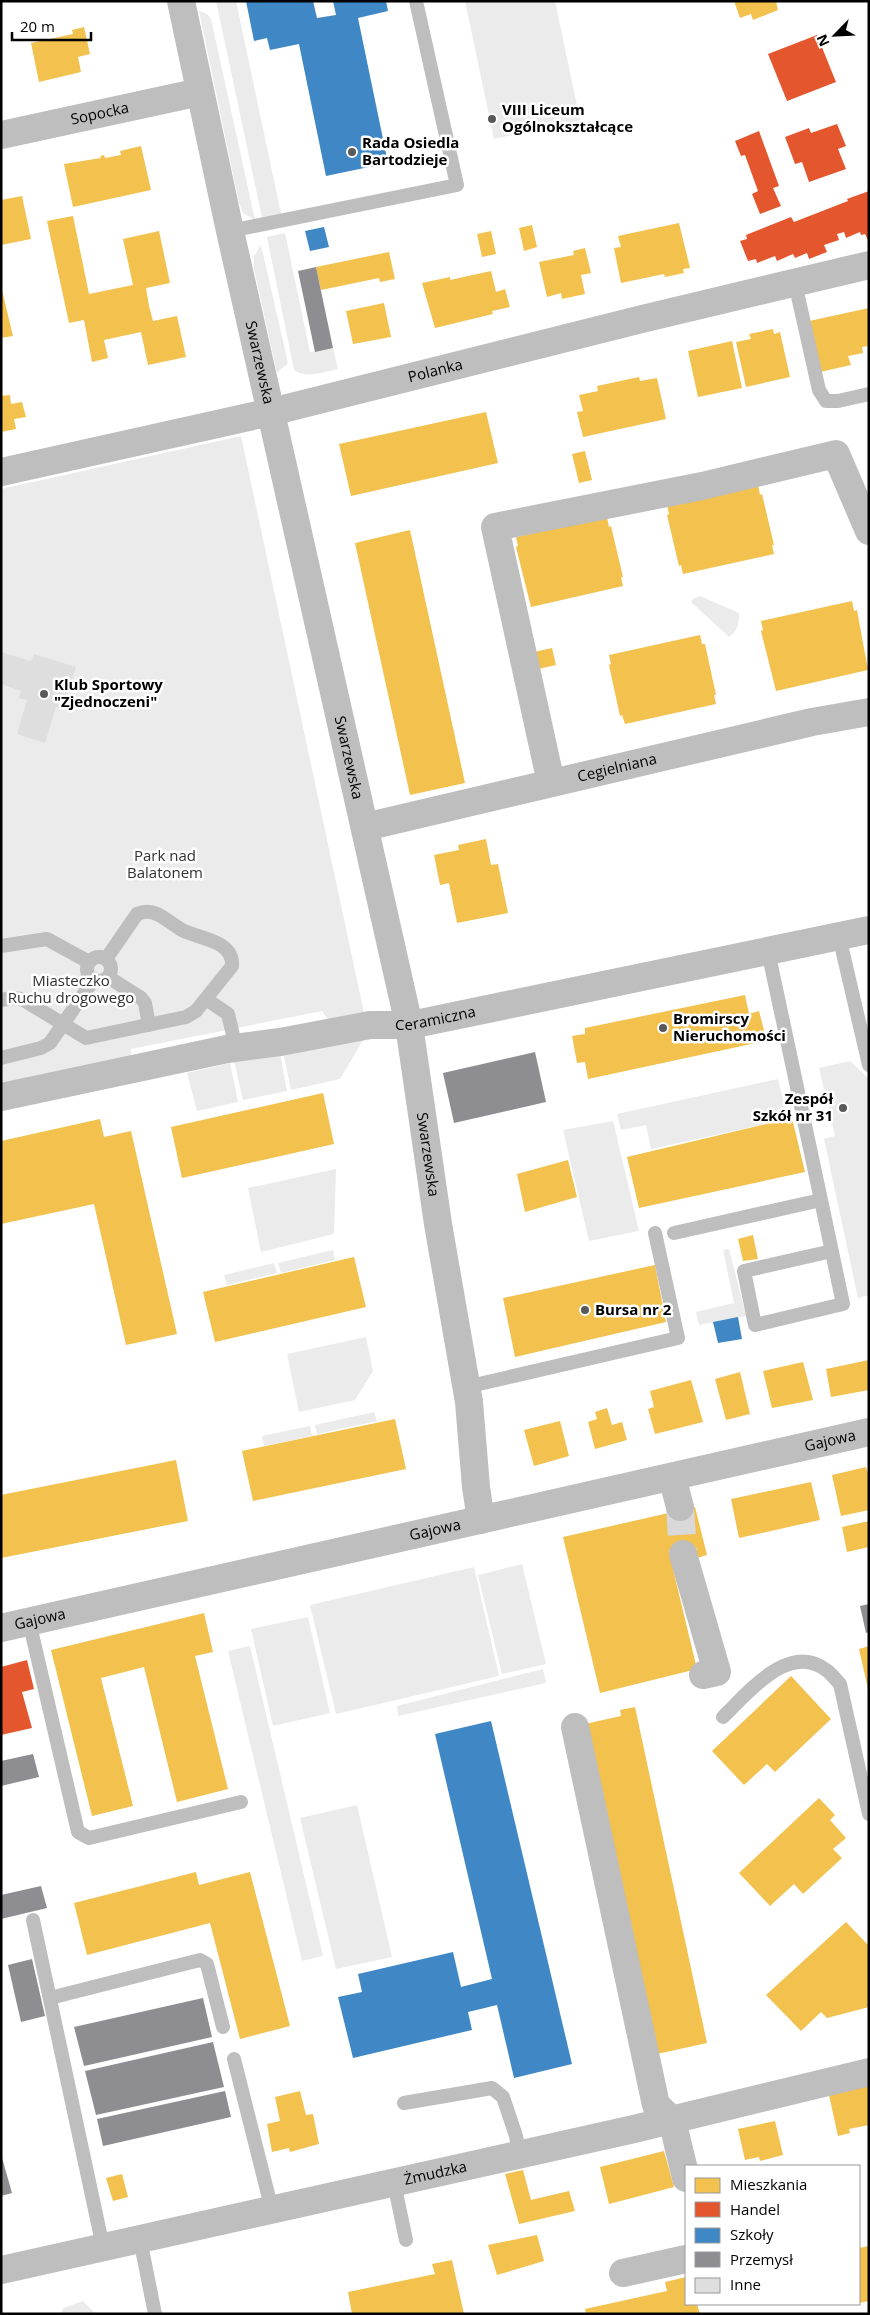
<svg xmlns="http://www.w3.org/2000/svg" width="870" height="2315" viewBox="0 0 870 2315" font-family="'Open Sans',sans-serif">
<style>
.green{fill:#ebebeb}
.homes{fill:#f2c14e}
.shops{fill:#e4572e}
.schools{fill:#3f88c5}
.industry{fill:#8d8d92}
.building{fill:#dedede}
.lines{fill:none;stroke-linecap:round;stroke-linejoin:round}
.street-tunnel{stroke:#d9d9d9;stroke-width:28;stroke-dasharray:28 14;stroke-linecap:butt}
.lane{stroke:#bebebe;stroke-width:14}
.street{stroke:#bebebe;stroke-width:28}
.poi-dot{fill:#595959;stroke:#fff;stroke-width:2}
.labels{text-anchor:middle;stroke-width:5;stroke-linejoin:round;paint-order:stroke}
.poi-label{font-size:15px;font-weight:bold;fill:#000;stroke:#fff;text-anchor:start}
.street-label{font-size:15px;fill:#000;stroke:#fff}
.park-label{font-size:15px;fill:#313131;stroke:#fff}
</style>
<rect width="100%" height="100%" fill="#fff"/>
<!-- green -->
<path class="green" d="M216,1H236L283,223L264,227Z
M465,1H555L580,120L494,139Z
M199,11L207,14L211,19L255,220L243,213L239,203Z
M285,233L310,352L333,348L338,369C323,372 307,379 294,370L267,237Z
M261,245L288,363L277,373L254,269V256Z
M241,436L364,1013L331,1023L322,1011L131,1049V1059L1,1085V489Z
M700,596L739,613C739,622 738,631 729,637L691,602L694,598Z
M366,1035L340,1079L291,1090L283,1052Z
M280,1053L287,1091L243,1100L234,1061Z
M850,1061L869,1079V1295L858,1298L824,1139L835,1136L819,1068Z
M230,1063L238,1102L197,1111L187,1073Z
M778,1079L788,1119L651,1149L646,1125L621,1130L617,1114Z
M613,1121L639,1231L589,1241L563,1130Z
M336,1169L334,1234L261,1252L248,1188Z
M729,1249L746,1316L699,1325L696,1312L734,1303L723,1250Z
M333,1250L335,1260L281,1273L278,1263Z
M274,1263L277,1273L227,1285L224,1275Z
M366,1337L373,1371L355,1400L299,1412L287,1354Z
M374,1412L377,1421L317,1434L315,1425Z
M310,1426L312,1436L264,1446L262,1436Z
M522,1564L546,1664L502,1674L478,1575Z
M474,1567L499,1676L336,1714L310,1605Z
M308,1617L330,1713L273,1726L251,1629Z
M250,1646L323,1956L302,1961L228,1651Z
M543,1669L546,1683L398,1716L397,1706Z
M357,1805L392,1957L336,1969L300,1818Z
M83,2301L96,2314H61L63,2308Z"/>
<!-- homes -->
<path class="homes" d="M734,1H776L778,10L753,20L751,14L740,18Z
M84,27L90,54L78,57L81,72L39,82L31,43L73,34L72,30Z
M141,146L151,190L73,207L64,164L101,158L100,156L104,155L105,158L121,155L120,151Z
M22,196L31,239L1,245V200Z
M73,216L89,294L133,285L123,239L159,231L170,283L146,288L149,306L153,321L177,316L186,357L148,365L141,332L104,340L108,358L92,362L84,320L69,323L47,221Z
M679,223L690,268L683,269L684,273L665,277L664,274L621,283L614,248L621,247L618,236Z
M532,225L537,247L524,251L519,228Z
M491,231L496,254L482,257L477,234Z
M585,248L591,273L581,275L585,294L562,299L561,293L547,297L539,262L574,255L573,251Z
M389,252L395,279L380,282L379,278L321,290L316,267Z
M491,271L496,292L505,289L510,307L492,311L493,314L435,328L422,283L450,277V280Z
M1,286L13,336L1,338Z
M384,303L391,337L353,344L346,311Z
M869,308V346L862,347L863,353L848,356L851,365L820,372L809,321Z
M773,329L774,334L780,332L790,377L746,387L736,342L751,339L749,334Z
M732,341L742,388L698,397L688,351Z
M639,377L640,381L657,378L666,419L583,437L577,412L583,411L579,395L598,391L597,386Z
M10,395L11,404L22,402L26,417L14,419L16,429L1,432V396Z
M486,412L498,463L351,496L339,444Z
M585,451L592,480L579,483L572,454Z
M758,485L760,495L762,494L774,545H772L774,554L683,574L681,565L679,566L667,515L669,514L667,505Z
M607,517L609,527L611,526L623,577H621L623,586L531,607L516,547L518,546L516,537Z
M410,530L465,783L410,795L355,543Z
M852,601L854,611L857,610L868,670L776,691L761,631L763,630L761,621Z
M700,635L702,644H705L716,695H714L716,704L625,724L622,715L620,716L609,665L611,664L609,655Z
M552,648L556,665L538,669L534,652Z
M486,839L491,865L498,864L508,913L457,923L449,883L440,885L434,855L459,850L458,845Z
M745,995L749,1014L759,1011L765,1034L754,1035L756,1043L588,1079L585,1062L577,1063L572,1036L585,1034V1028Z
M323,1093L334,1144L182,1178L171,1127Z
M792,1118L805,1172L639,1208L627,1157Z
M100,1119L104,1137L131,1131L177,1334L126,1345L94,1204L1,1224V1141Z
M568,1160L577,1197L525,1212L517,1174Z
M753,1235L758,1259L743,1261L738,1239Z
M354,1257L366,1307L215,1342L203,1292Z
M655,1265L666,1322L515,1357L503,1298Z
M869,1360V1390L831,1397L826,1369Z
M803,1362L813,1400L772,1408L763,1371Z
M740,1372L750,1414L726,1420L715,1379Z
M691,1380L703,1422L655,1434L648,1409L654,1407L650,1391Z
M607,1408L612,1425L622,1422L627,1440L595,1449L588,1422L597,1419L595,1412Z
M395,1419L406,1469L253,1501L242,1451Z
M560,1421L569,1456L534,1466L524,1430Z
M176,1460L188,1521L1,1558V1495Z
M866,1467L869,1477V1510L841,1516L832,1475Z
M811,1482L820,1520L739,1538L731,1499Z
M695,1507L707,1555L672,1565L697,1669L600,1693L563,1537Z
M869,1521V1547L847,1552L842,1527Z
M204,1613L213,1652L195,1656L228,1789L177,1802L144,1667L101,1678L133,1806L92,1816L51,1650Z
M869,1646V1688L868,1689L859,1649Z
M791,1676L831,1719L775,1772L767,1764L744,1785L712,1751Z
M635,1707L707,2043L657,2054L585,1724L621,1716L620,1710Z
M819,1798L835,1815L830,1820L846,1838L833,1849L842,1858L803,1894L794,1884L770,1906L739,1873Z
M196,1872L199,1885L250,1872L290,2026L240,2039L210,1923L87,1955L74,1903Z
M846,1922L869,1946V2007L827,2018L821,2012L801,2031L766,1995Z
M869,2086V2125L849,2129L850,2133L838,2136L829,2095Z
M300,2091L306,2115L313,2114L319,2144L290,2152L289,2148L272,2152L267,2124L280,2121L275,2097Z
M775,2121L783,2155L760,2161L759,2157L745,2160L738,2129Z
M664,2151L674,2187L609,2204L600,2167Z
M523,2170L531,2200L569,2191L575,2211L519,2224L505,2174Z
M122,2174L128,2197L113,2201L106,2178Z
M537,2235L544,2261L497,2275L488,2245Z
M869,2246V2301L859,2303V2248Z
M452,2260L464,2314H352L348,2292L435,2274L432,2264Z
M686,2277V2304H697L700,2314H586L585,2309L667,2291L665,2282Z"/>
<!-- shops -->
<path class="shops" d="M817,35L836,82L787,101L768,54Z
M837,124L846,146L838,149L846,169L809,182L802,162L795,164L785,137L809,128L811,133Z
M759,131L779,186L773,188L781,206L760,214L752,194L758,191L745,155L741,156L735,141Z
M869,191V242L865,234L861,235L860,232L846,238L844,232L837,234L839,240L824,245L827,252L809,259L807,253L795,258L793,254L777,261L775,256L757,263L756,259L748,261L740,241L747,239L746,235L791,217L794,222L848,201L847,199Z
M27,1660L34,1689L22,1692L32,1728L1,1735V1667Z"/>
<!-- schools -->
<path class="schools" d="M246,1H313L317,18L336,15L333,1H386L388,11L358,18L388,163L326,176L299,44L270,50L267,38L254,41Z
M324,227L329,247L310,251L305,231Z
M738,1317L742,1339L718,1343L713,1322Z
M491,1721L572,2064L514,2078L497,2005L468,2012L472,2030L353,2058L338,1997L362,1992L358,1974L453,1952L461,1987L492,1979L435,1734Z"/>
<!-- industry -->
<path class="industry" d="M316,267L333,348L315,352L298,271Z
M535,1052L546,1102L454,1123L443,1073Z
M869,1604V1632L866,1633L860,1606Z
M33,1754L39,1777L1,1786V1761Z
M41,1886L47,1908L1,1919V1895Z
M32,1959L45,2016L21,2022L8,1965Z
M203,1998L212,2037L84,2066L74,2027Z
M213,2042L224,2087L96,2115L85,2071Z
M225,2091L231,2117L103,2146L97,2119Z
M1,2154L12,2193L1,2196Z"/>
<!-- building -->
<path class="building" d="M1,652L31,661L34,654L76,667L63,709L56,707L45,743L17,734L27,700L19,698L21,691L1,684Z"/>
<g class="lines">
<!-- street-tunnel -->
<path class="street-tunnel" d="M680,1507L683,1554"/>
<!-- lane -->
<path class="lane" d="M230,231L457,185L416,1
M795,283L819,390L826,401H838L869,394
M839,936L869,1065
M1,946L47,939L89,962
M768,951L821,1200
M87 969a12 12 0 1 1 24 0a12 12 0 1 1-24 0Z
M108,977L141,998L145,1003L149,1025
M206,999L228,1014L233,1035L227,1049
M1,1000L12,998L22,999L86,1038L186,1017L196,1011L232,966C234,940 199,939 182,930C167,922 156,906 137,914L106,959
M1,1058L41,1048L50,1043L94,979
M674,1233L821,1200L843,1304L755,1325L744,1271L832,1251
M466,1387L678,1338L655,1233
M29,1621L78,1832L89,1838L241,1802
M723,1717C747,1694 789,1641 826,1670C831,1673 835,1679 840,1684L869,1814
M33,1920L103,2247
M50,1998L200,1960L207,1964L223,2027
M234,2059L272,2210
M404,2103L492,2088L503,2097L516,2136L519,2155
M394,2183L406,2240
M140,2239L155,2314"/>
<!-- street -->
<g class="street">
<path id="s1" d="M181,1L230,231L409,1025L438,1224L469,1402L476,1487L481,1520"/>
<path id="s2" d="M1,135L200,92"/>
<path id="s3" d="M1,472L271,412L642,319L869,265"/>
<path d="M551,783L495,527L702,486L836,454L869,531"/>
<path id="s4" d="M365,827L812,722L869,712"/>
<path id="s5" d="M1,1097L227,1049L280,1042L370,1025H409L425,1022L869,930"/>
<path d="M672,1477L680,1507"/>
<path d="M683,1554L717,1672L703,1675"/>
<path id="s6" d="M1,1628L869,1432"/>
<path d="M575,1727L656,2105L672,2120L686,2178"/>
<path id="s7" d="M1,2270L634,2129L869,2072"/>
<path d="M623,2273L686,2259"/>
</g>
</g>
<!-- markers -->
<g class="poi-dot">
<circle cx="492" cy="119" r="5"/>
<circle cx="352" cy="152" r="5"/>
<circle cx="44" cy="694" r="5"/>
<circle cx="663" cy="1028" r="5"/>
<circle cx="843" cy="1108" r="5"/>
<circle cx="585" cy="1310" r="5"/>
</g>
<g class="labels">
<!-- poi labels -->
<g class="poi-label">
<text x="502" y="115">VIII Liceum<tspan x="502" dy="17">Ogólnokształcące</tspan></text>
<text x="362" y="148">Rada Osiedla<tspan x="362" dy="17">Bartodzieje</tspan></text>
<text x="54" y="690">Klub Sportowy<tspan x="54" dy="17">"Zjednoczeni"</tspan></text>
<text x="673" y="1024">Bromirscy<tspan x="673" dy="17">Nieruchomości</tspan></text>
<text x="833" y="1104" text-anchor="end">Zespół<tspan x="833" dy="17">Szkół nr 31</tspan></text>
<text x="595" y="1315">Bursa nr 2</text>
</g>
<!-- street labels -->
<g class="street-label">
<text dy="5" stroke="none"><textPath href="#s2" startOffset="101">Sopocka</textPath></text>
<text dy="5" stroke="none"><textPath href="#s1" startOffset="370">Swarzewska</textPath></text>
<text dy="5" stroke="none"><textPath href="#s3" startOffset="446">Polanka</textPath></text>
<text dy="5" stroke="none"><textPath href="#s1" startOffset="775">Swarzewska</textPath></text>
<text dy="5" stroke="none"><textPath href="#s4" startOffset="259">Cegielniana</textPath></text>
<text dy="5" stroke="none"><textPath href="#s5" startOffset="442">Ceramiczna</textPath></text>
<text dy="5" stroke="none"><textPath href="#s1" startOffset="1180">Swarzewska</textPath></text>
<text dy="5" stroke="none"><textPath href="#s6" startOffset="850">Gajowa</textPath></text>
<text dy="5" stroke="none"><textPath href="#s6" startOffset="445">Gajowa</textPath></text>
<text dy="5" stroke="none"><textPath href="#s6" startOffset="40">Gajowa</textPath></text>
<text dy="5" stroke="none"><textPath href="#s7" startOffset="445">Żmudzka</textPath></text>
</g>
<!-- park labels -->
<g class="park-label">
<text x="165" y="861">Park nad<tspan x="165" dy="17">Balatonem</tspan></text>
<text x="71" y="986">Miasteczko<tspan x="71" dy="17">Ruchu drogowego</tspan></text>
</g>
</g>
<!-- border -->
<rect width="870" height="2315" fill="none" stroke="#000000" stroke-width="5"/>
<!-- legend -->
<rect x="685" y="2165" width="175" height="140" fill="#ffffff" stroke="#999999"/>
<rect x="695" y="2178" width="25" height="15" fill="#f2c14e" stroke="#999999"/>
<text x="730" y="2190" font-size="15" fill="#000000">Mieszkania</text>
<rect x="695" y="2202" width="25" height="15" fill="#e4572e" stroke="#999999"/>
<text x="730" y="2215" font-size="15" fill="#000000">Handel</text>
<rect x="695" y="2228" width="25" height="15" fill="#3f88c5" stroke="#999999"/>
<text x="730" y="2240" font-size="15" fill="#000000">Szkoły</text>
<rect x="695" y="2252" width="25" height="15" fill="#8d8d92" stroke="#999999"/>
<text x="730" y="2265" font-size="15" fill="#000000">Przemysł</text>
<rect x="695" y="2278" width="25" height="15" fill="#dedede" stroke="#999999"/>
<text x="730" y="2290" font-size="15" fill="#000000">Inne</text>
<!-- north arrow -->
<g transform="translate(835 35) rotate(246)" stroke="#ffffff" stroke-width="4" paint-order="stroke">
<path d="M0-4L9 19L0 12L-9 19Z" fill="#000000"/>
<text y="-8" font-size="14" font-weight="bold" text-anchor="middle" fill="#000000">N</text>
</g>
<!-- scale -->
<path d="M12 32v8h79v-8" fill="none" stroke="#000000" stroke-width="2.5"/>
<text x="20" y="32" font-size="15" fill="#000000" stroke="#ffffff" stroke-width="4" paint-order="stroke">20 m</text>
</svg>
